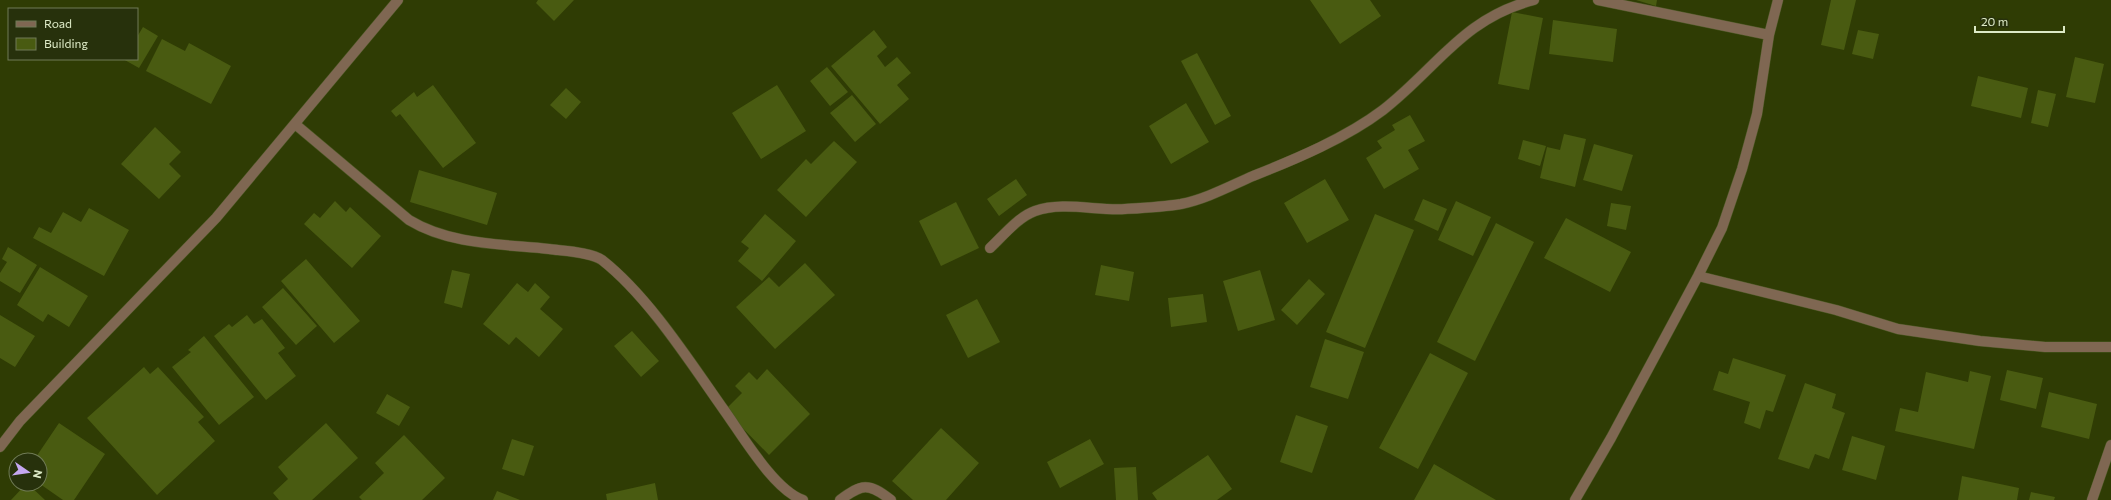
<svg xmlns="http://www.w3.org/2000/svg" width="2111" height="500" viewBox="0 0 2111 500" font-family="Commissioner,sans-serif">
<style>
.building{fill:#495b11}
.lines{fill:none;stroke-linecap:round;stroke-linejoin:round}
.minor-casing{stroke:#4b5823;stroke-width:11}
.minor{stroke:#7f6752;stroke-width:10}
</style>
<rect width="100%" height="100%" fill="#2f3c04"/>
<!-- building -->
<path class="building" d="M538,0H574L554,21L536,3Z
M1310,0H1370L1381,16L1340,44Z
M1636,0H1657L1656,6Z
M1831,0H1856L1844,50L1821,45Z
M1512,12L1543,18L1529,90L1498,84Z
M1553,20L1617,29L1613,62L1549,54Z
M143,27L158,36L139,68L123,59H137V37Z
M874,30L887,47L877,56L885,67L897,57L911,73L897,85L909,99L880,124L831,66Z
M1858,30L1879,34L1873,59L1852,54Z
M162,39L185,51L189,43L231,66L211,104L146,71Z
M1197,53L1231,116L1215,125L1181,61Z
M2075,57L2104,64L2095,103L2066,97Z
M827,67L848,92L830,106L810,81Z
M1978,76L2028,88L2021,118L1971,106Z
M433,85L476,143L443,168L400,114L396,117L391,111L414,92L417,97Z
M777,85L806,131L761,159L732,113Z
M566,88L581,102L566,119L550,105Z
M2038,90L2056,94L2048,127L2031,123Z
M852,95L876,124L855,142L830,113Z
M1186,103L1209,142L1171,164L1149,126Z
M1410,115L1425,141L1408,150L1419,169L1384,189L1366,158L1382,148L1377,141L1395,130L1392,125Z
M155,127L181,152L169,164L181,176L159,199L121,164Z
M1564,134L1586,139L1575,187L1540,178L1547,147L1560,150Z
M1523,140L1546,146L1540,166L1518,159Z
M834,141L857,162L806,217L777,190L806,159L811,164Z
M1594,144L1633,155L1622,191L1583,180Z
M419,170L497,193L487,225L410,202Z
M1016,179L1027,195L999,216L987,199Z
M1325,179L1349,220L1307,243L1284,203Z
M1423,199L1447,209L1438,231L1414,220Z
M335,201L346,212L350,207L381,236L352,268L304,224L314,213L320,218Z
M1456,201L1491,217L1473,256L1438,240Z
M956,202L979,248L941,266L919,221Z
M1611,203L1631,206L1626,230L1607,226Z
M89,208L129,230L104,276L33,238L39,227L51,233L63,212L81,222Z
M765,214L796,241L762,281L738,261L749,248L741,242Z
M1375,214L1414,230L1365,348L1326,332Z
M1566,218L1631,252L1610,292L1544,258Z
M1496,223L1534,242L1475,361L1437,342Z
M8,247L37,265L20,293L0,281V273L7,262L2,259Z
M306,259L360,321L334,343L281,281Z
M805,263L835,295L775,349L736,307L769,277L779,287Z
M1101,265L1134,272L1129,301L1095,295Z
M40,267L88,296L69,327L48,314L43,322L17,305Z
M452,270L470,274L462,308L444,303Z
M1260,270L1275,320L1238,331L1223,281Z
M1309,279L1325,294L1297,325L1281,310Z
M517,283L528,292L535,283L550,297L540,309L563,329L539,357L516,337L509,345L483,324Z
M283,288L317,326L296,345L262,307Z
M1203,294L1207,322L1171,327L1168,298Z
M977,299L1000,342L968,358L946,315Z
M0,315L35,336L15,367L0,358Z
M247,315L254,324L262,319L285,348L278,353L296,376L266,400L214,336L229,324L232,327Z
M632,331L659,361L641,377L614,346Z
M204,336L254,397L219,425L172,367L191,352L188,350Z
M1325,339L1364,352L1348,399L1310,387Z
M1430,353L1468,373L1418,469L1379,448Z
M1733,358L1786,375L1773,412L1766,410L1760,429L1744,423L1750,402L1713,390L1719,371L1728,374Z
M144,367L150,374L158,367L204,417L198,422L215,441L157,495L87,418Z
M767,369L810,414L769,455L725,410L742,393L735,386L749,372L757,380Z
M2007,370L2043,378L2036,409L2000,400Z
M1970,371L1991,376L1974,449L1895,431L1900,408L1918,412L1926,372L1968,382Z
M1805,383L1836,394L1832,408L1845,413L1829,459L1815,454L1809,469L1778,459Z
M2049,392L2097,404L2089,439L2041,427Z
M387,394L410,407L399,426L376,413Z
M1296,415L1328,426L1312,473L1280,462Z
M59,423L105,454L74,500H63L40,484V460H34Z
M326,423L358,458L312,500H279L273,493L288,479L278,467Z
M941,428L979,463L946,500H913L892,481Z
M404,435L445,478L422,500H362L359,497L384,473L375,463Z
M1852,436L1885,446L1876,480L1842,470Z
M512,439L534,446L524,476L502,469Z
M1090,439L1104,464L1060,488L1047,462Z
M1208,455L1232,489L1217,500H1157L1152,493Z
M1434,464L1496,500H1414Z
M1136,467L1138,500H1116L1114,468Z
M1962,476L2019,488L2017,500H1958Z
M655,483L658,500H607L606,494Z
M26,484H28L45,500H11Z
M497,491L520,500H493Z
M2031,492L2055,497L2054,500H2029Z"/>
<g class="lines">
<!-- minor casing -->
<g class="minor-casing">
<path id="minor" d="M1598,0L1769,35
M295,124L409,220C450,245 502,244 549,249C563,251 591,252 602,260C649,297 690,362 724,410C742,435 774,490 803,500
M990,248C1003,236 1018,217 1035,211C1063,201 1097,211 1125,209C1143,208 1163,207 1181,204C1206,199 1230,186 1253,176C1296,159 1346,138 1383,110C1437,68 1463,18 1534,0
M1698,276L1836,310L1898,329L1980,341L2045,347H2111
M0,447L20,421L216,218L398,0
M840,500C862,484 868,482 891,500
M1575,500L1611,438L1698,276L1722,228L1742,169L1757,114L1769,35L1778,0
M2092,500L2111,445"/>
</g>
<!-- minor -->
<use href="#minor" class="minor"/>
</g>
<!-- legend -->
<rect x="8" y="8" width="130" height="52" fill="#27310c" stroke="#707b56"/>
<rect x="16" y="21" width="20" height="6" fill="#7f6752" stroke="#707b56"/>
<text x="44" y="28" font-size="12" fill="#ddeac6">Road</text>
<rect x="16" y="38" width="20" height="12" fill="#495b11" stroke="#707b56"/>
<text x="44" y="48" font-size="12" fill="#ddeac6">Building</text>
<!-- north arrow -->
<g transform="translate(28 472) rotate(103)"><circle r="19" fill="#27310c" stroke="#707b56"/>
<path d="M0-3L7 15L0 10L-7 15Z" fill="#c5a7f1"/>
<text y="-6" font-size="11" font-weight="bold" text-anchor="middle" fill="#ddeac6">N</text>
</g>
<!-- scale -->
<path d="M1975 26v6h89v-6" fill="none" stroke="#ddeac6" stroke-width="2"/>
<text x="1981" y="26" font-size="12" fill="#ddeac6" stroke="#27310c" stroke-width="3" paint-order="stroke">20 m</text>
</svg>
